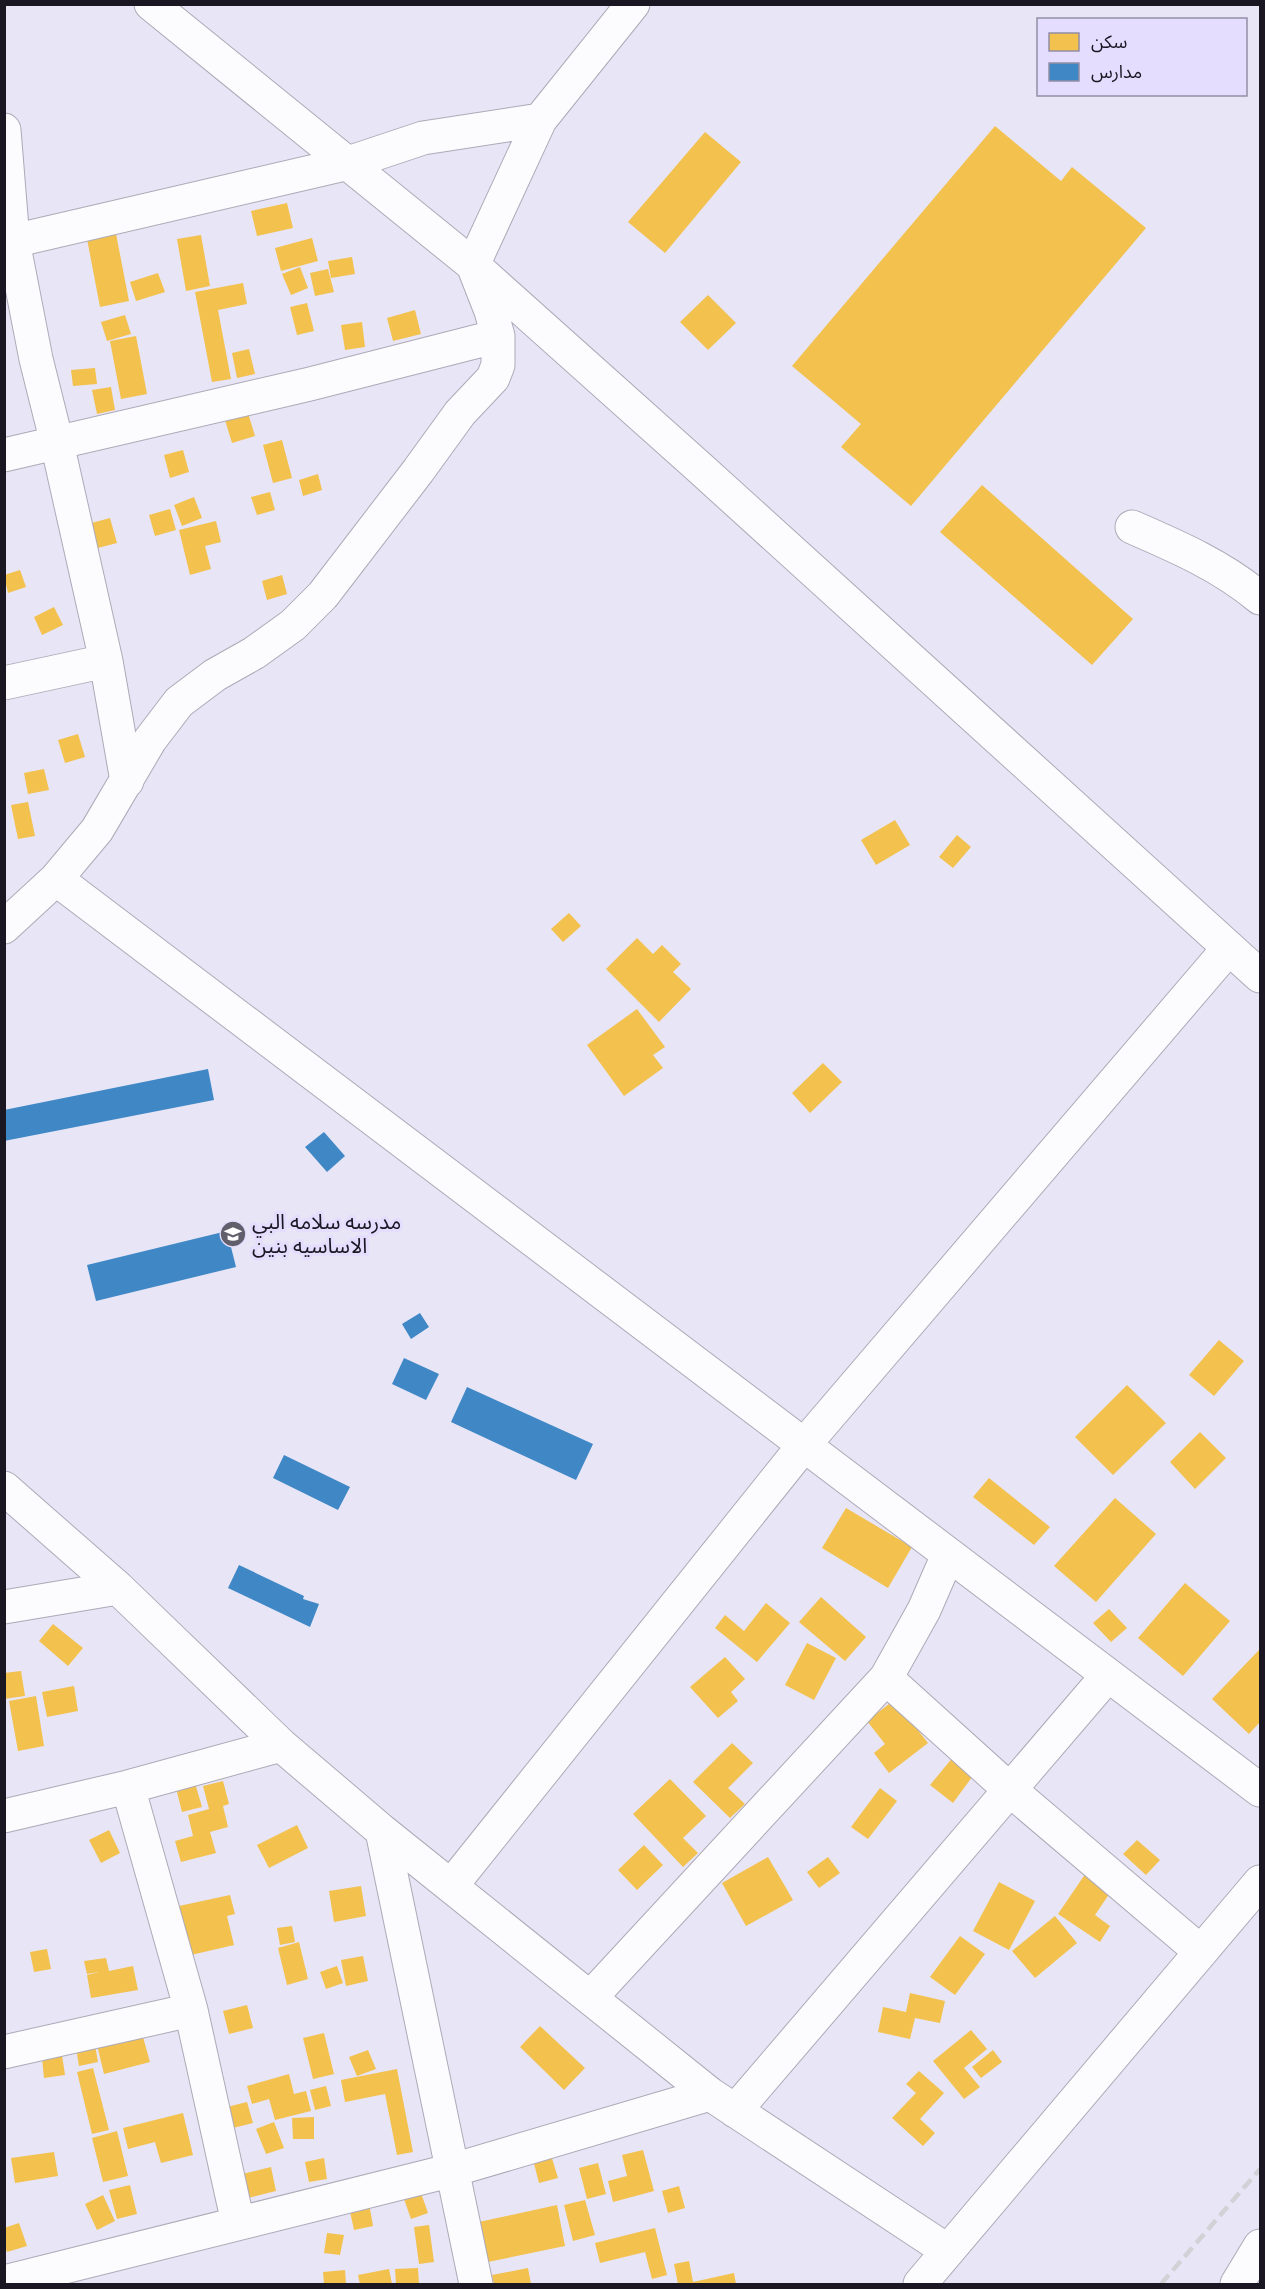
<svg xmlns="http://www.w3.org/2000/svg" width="1265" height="2289" viewBox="0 0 1265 2289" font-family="Karla,'Noto Sans Arabic',sans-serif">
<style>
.homes{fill:#f2c14e}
.schools{fill:#3f88c5}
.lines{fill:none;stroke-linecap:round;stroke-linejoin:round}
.minor-casing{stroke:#adaab7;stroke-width:35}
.minor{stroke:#fcfbfe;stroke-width:33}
.rail{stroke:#d2d1d6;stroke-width:4.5;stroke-dasharray:12 6;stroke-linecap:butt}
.labels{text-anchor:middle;stroke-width:6;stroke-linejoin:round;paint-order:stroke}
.poi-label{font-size:21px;fill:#1a1723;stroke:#e4ddfe;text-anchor:start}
</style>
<rect width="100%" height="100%" fill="#e8e5f6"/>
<!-- homes -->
<path class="homes" d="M995,126L1061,181L1072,167L1146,228L911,506L841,447L861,424L792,366Z
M705,132L741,162L665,253L628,222Z
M287,203L293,228L257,236L251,211Z
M113,218L129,301L100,307L84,223Z
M201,235L210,286L186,291L177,239Z
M312,238L318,261L281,271L275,248Z
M352,257L355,274L331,278L328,261Z
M300,267L308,288L291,295L282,274Z
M328,269L334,292L315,296L310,273Z
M158,273L165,292L136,301L130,282Z
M243,283L247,304L218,310L231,379L212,382L195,292Z
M708,295L736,323L708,350L680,322Z
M307,303L314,331L297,335L290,307Z
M415,310L421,334L393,341L387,318Z
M125,315L131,334L107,341L101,322Z
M362,322L365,347L345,350L341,325Z
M136,336L147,394L121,399L110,341Z
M249,349L255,374L237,378L232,353Z
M95,368L97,384L73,386L71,370Z
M111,387L115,410L97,414L92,390Z
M248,413L255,436L232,443L225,420Z
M282,440L292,478L273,483L263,445Z
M183,450L189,472L170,478L164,455Z
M318,474L322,490L303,496L299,480Z
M982,485L1133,619L1092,665L940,532Z
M270,492L275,510L257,515L251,497Z
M194,497L202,518L182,526L174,505Z
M170,509L176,530L155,536L149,515Z
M110,518L117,543L94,549L88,524Z
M216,521L221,542L205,546L211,569L190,575L179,530Z
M20,570L26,587L8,593L4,575Z
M282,575L287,594L267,600L262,581Z
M54,607L63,625L42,635L34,617Z
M78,734L85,757L65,763L58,740Z
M44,769L49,790L28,794L24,773Z
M28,802L35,836L18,839L11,805Z
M895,820L910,845L876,865L861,840Z
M957,835L971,847L953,868L939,857Z
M569,913L581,926L563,942L551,929Z
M637,938L653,954L662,945L681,964L673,972L691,989L659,1022L606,969Z
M637,1009L665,1047L653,1055L663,1068L624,1096L587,1045Z
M823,1063L842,1082L810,1113L792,1093Z
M1219,1340L1244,1361L1214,1396L1189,1375Z
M1127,1385L1166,1423L1113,1475L1075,1437Z
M1200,1432L1226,1458L1195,1489L1170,1462Z
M989,1478L1050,1527L1034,1545L973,1497Z
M1115,1498L1156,1534L1096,1602L1054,1566Z
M846,1508L912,1547L888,1588L822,1548Z
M1185,1583L1230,1621L1183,1676L1138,1638Z
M821,1597L866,1637L845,1661L799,1622Z
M766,1603L790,1623L757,1662L715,1628L725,1615L744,1631Z
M1109,1609L1127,1628L1111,1642L1093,1623Z
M53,1624L83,1648L68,1666L39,1641Z
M807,1643L836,1658L814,1700L785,1685Z
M1260,1649V1722L1249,1734L1212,1699Z
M725,1657L745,1679L731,1692L738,1701L718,1718L690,1687Z
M21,1671L25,1696L4,1699V1673Z
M74,1686L78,1711L47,1717L42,1692Z
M36,1696L44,1746L18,1751L9,1701Z
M894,1700L928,1743L889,1773L874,1753L885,1744L867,1721Z
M732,1743L753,1763L728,1788L745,1804L730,1818L693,1782Z
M954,1756L975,1773L953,1803L930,1785Z
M670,1779L706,1816L683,1838L698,1853L683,1867L633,1814Z
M223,1781L229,1804L223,1806L228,1827L210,1832L216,1853L181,1862L175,1841L193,1836L188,1815L209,1809L203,1786Z
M195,1783L202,1807L182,1812L176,1788Z
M880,1788L897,1801L868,1839L851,1827Z
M297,1825L308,1848L269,1868L257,1845Z
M109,1830L120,1853L101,1863L89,1840Z
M1137,1840L1160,1860L1146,1875L1123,1854Z
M644,1845L663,1865L637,1890L618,1870Z
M768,1857L793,1900L746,1926L722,1883Z
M828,1857L840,1873L819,1888L807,1872Z
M1090,1867L1116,1884L1095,1915L1110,1926L1100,1942L1058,1914Z
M999,1882L1035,1901L1009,1950L973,1931Z
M361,1886L366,1916L334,1922L329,1891Z
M230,1895L235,1914L227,1916L234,1945L191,1955L179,1906Z
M1055,1916L1077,1943L1035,1978L1012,1951Z
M292,1926L295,1942L280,1945L277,1928Z
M960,1936L985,1954L955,1995L930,1977Z
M299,1942L308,1979L287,1985L278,1948Z
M47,1949L51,1969L34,1972L30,1952Z
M363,1956L368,1981L346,1986L341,1960Z
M106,1958L109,1971L133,1966L138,1990L91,1998L87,1975L99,1972L87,1974L84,1961Z
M337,1966L343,1983L326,1989L320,1972Z
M910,1993L945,2001L940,2023L915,2018L910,2039L878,2032L883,2007L906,2012Z
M247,2005L253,2028L229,2034L223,2011Z
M540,2026L585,2068L564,2090L520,2047Z
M141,2030L150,2062L104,2074L96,2041Z
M971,2030L987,2049L964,2068L980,2087L964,2099L933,2061Z
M324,2033L334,2074L313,2079L303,2038Z
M94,2039L98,2062L79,2066L75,2042Z
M368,2050L376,2069L357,2076L349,2057Z
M993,2050L1002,2062L981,2078L972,2067Z
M62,2055L65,2075L44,2078L42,2058Z
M93,2068L109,2130L92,2134L77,2072Z
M397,2069L413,2152L397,2155L385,2094L345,2102L341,2080Z
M919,2071L944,2093L920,2119L935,2133L923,2146L892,2118L916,2093L906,2084Z
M289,2074L294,2094L306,2091L311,2111L275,2120L269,2099L252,2104L247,2086Z
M326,2086L331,2106L315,2110L310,2090Z
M247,2102L253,2123L233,2128L227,2107Z
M183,2113L193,2155L161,2163L155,2142L128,2149L123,2128Z
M314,2117V2139H293L292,2118Z
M274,2122L284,2148L266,2154L256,2129Z
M117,2131L128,2176L103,2182L92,2138Z
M643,2150L654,2191L613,2202L608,2181L627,2176L622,2155Z
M54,2152L58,2176L15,2183L11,2158Z
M551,2155L558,2178L539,2183L533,2160Z
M324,2158L327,2179L309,2182L305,2162Z
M598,2163L606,2194L587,2199L579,2168Z
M271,2167L276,2191L240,2200L234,2176Z
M130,2185L137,2214L117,2219L109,2190Z
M679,2186L685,2208L668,2213L662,2191Z
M421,2193L428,2213L411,2219L404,2199Z
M103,2195L115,2221L97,2230L85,2204Z
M585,2200L595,2235L573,2241L564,2205Z
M369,2203L373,2226L354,2230L349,2207Z
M557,2205L565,2246L483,2263L474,2223Z
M19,2223L27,2246L7,2252L4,2244V2228Z
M429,2225L434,2262L419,2264L414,2227Z
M655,2228L667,2275L652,2279L645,2252L600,2263L595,2243Z
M327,2233L344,2235L340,2255L324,2253Z
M689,2261L693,2282L734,2273L736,2284H678L674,2264Z
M418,2268L419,2284H396L395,2269Z
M528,2268L531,2284H494L492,2275Z
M389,2269L392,2284H360L358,2275Z
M345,2270L346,2284H324L323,2272Z"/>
<!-- schools -->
<path class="schools" d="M208,1069L214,1100L4,1141V1110Z
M324,1132L345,1156L327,1172L305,1147Z
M227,1231L236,1267L96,1301L87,1265Z
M420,1313L429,1327L411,1339L402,1324Z
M404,1358L439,1374L426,1400L392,1384Z
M467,1387L593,1444L576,1480L451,1422Z
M284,1455L350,1487L338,1510L273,1478Z
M239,1565L304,1596L303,1599L319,1604L310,1627L228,1588Z"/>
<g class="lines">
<!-- minor casing -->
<g class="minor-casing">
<path id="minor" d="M151,4L473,265L700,468L1260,976
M4,130L13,241L36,359L57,443L106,661L127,781
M13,241L345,164L423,138L540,120
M4,455L310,384L498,336
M1132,527C1178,547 1222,566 1260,598
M4,683L106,661
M56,879L1260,1790
M4,927L56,879L97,830L150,740L179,702L215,675L254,653L293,625L323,595L418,471L460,413L493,378L498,365V336L491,311L473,265L540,120L633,4
M4,1488L118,1588L281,1745L382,1831L710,2094L948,2251
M4,1607L118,1588
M886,1678L1009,1789L1201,1952
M128,1787L191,2010L238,2223
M4,1816L128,1787L281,1745
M382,1831L476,2284
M451,1886L804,1445L1228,949
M590,1998L886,1678L924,1610L948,1555
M4,2052L191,2010
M735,2111L1108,1675
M4,2282L453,2170L710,2094
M920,2284L1260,1882
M1237,2284L1260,2246"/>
</g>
<!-- minor -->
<use href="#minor" class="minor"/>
<!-- rail -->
<path class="rail" d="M1161,2284L1260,2169"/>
</g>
<!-- icons -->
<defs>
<g id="school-disc" transform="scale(1.35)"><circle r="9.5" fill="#625f6d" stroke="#e4ddfe"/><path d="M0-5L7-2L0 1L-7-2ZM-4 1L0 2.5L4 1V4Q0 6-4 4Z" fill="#fff"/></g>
</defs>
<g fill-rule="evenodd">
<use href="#school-disc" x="233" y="1234"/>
</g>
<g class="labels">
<!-- poi labels -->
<g class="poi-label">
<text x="252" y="1229">مدرسه سلامه البي<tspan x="252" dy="24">الاساسيه بنين</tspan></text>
</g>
</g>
<!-- border -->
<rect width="1265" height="2289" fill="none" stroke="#1a1723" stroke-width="12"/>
<!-- legend -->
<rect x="1037" y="18" width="210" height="78" fill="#e4ddfe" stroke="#938ea6" stroke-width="1.5"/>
<rect x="1049" y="33" width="30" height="18" fill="#f2c14e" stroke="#938ea6" stroke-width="1.5"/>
<text x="1091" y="48" font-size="18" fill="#1a1723">سكن</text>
<rect x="1049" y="63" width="30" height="18" fill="#3f88c5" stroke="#938ea6" stroke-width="1.5"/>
<text x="1091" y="78" font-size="18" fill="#1a1723">مدارس</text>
</svg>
